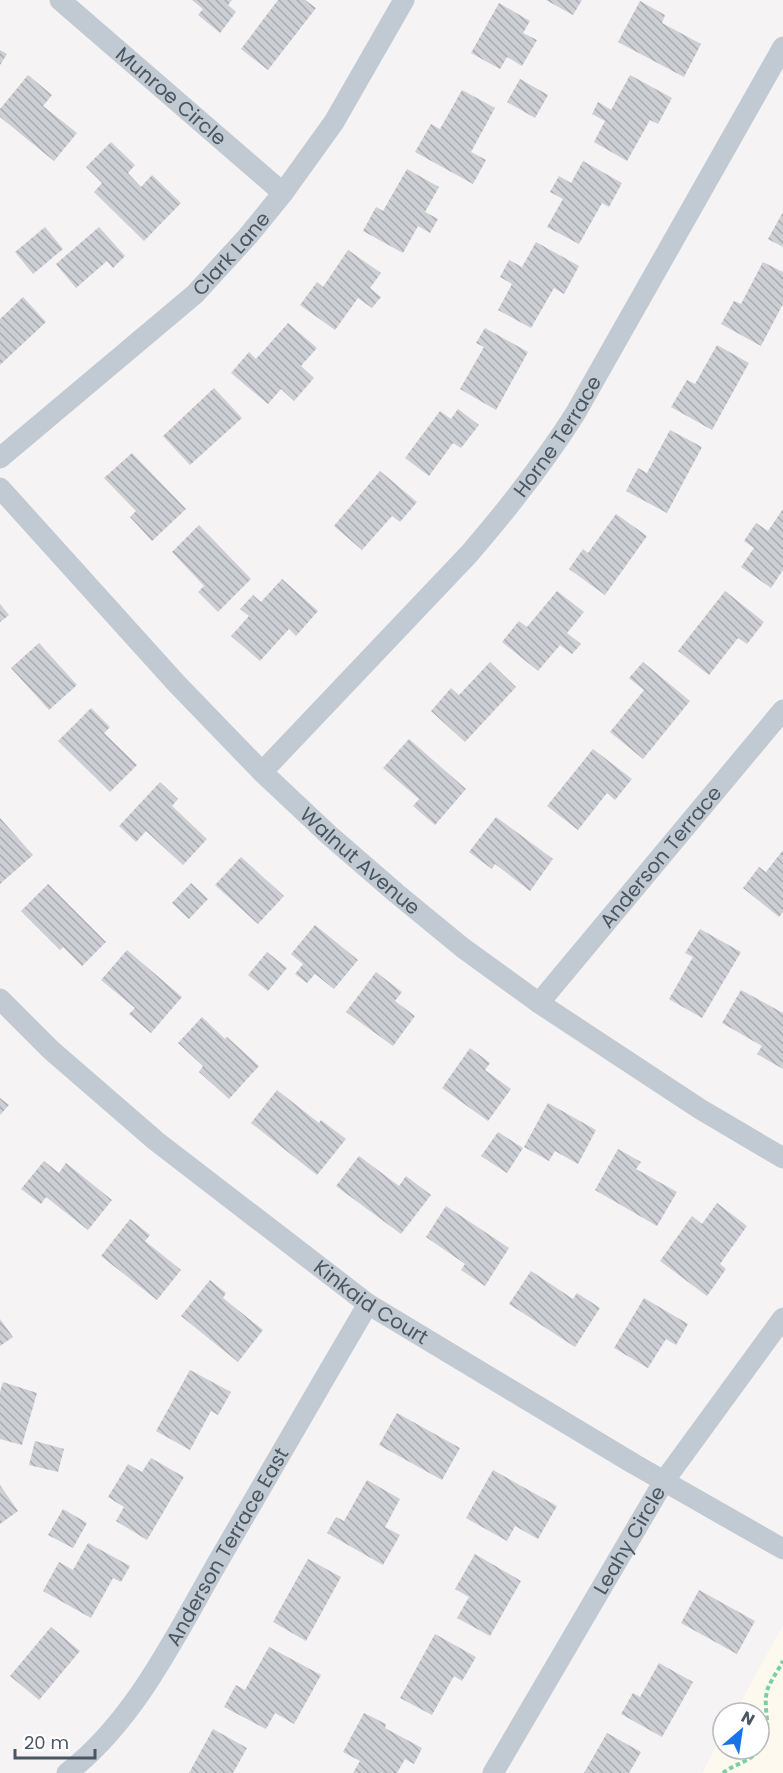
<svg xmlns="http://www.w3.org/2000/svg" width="783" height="1773" viewBox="0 0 783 1773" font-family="Poppins,sans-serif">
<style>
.commercial{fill:#fdf9ef}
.building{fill:url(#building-back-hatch)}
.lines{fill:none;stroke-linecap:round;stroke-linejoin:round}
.path{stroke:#7ad0a6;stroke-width:4;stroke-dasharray:4.5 3;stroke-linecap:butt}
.street{stroke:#c1cad2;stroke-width:21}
.labels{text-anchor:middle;stroke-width:4.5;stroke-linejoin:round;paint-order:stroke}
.street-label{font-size:20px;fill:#4a5661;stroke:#fff}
</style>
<defs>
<pattern id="building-back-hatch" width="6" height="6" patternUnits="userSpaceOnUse" patternTransform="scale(1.5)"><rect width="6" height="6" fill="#cdcfd5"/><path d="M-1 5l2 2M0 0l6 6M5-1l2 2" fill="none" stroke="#a8abb0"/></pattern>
</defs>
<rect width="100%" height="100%" fill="#f5f3f3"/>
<!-- commercial -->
<path class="commercial" d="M783,1625V1773H702L723,1734V1749H759V1713H735Z"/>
<!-- building -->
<path class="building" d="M192,0H232L228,5L236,12L220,33L198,15L203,9Z
M278,0H305L316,8L268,70L241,49Z
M546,0H582L573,15Z
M640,1L665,15L662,23L701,44L684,77L618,42Z
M499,3L530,21L523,33L537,40L522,66L507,57L500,69L471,53Z
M0,50L7,54L0,65Z
M28,75L52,95L43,106L77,133L54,161L0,117V109Z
M630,75L672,98L658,124L650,120L627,161L594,142L605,121L592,114L598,102L611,110Z
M520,79L548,95L535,118L507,102Z
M462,90L495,108L471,152L486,160L473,184L415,152L431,124L440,129Z
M111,142L135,165L128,173L141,187L152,175L181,203L144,241L94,192L102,183L86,167Z
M583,161L622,183L609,207L602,203L579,244L547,227L563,199L550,192L559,176L571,183Z
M407,169L439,187L425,212L438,219L430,233L418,226L403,253L363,231L376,207L383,211Z
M783,212V247L768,239Z
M45,227L63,249L33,274L15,252Z
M99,227L125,256L113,268L107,261L76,288L56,264Z
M536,242L579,266L564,294L554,288L531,328L498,310L512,284L500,277L509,260L522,267Z
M348,250L381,273L370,288L381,297L372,308L358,298L335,330L300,305L317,282L323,287Z
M763,262L783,272V304L761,346L721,324L734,301L741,304Z
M23,297L46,322L0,365V319Z
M288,323L317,348L301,366L314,378L294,401L281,389L268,404L231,373L249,352L256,359Z
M485,328L528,352L496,410L460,389L484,347L476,343Z
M717,345L749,363L712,430L671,407L687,380L695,384Z
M214,388L242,418L190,465L163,436Z
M458,409L479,425L461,448L453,443L429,476L405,458L440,411L451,419Z
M670,430L702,447L667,513L626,491L638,468L647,473Z
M132,453L186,509L152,541L130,517L136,511L104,478Z
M380,471L417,502L400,522L392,516L362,550L334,526Z
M783,509V570L771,588L741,567L754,548L744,541L756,523L768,531Z
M616,514L647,536L605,595L569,569L583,549L588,553Z
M199,525L251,579L218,612L198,592L204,586L172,552Z
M282,579L318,611L296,636L289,629L260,661L231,636L249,616L240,609L253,595L261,602Z
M557,591L584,612L567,633L581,644L572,654L560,645L538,671L502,642L519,621L527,627Z
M725,591L764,622L747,644L738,638L709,675L678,651Z
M0,604L9,615L0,622Z
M39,643L77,685L49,710L11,668Z
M490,662L516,687L465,742L431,711L451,688L459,695Z
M643,662L690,701L643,759L610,732L644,690L629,678Z
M91,708L110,727L104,733L137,765L110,792L58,741Z
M409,739L466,789L435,825L413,806L419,799L383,768Z
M593,749L632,779L615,800L607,793L578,830L547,806Z
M160,782L178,799L172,806L207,839L183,865L146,831L136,842L119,826Z
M496,817L553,859L530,891L495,864L492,869L469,852Z
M0,818L33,855L0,884Z
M783,850V912L779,917L743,888L759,867L766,872Z
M241,857L284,896L258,924L215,885Z
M191,883L208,899L189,919L172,903Z
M48,884L106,942L82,966L63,947L60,950L21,911Z
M315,925L358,960L334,989L315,974L307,983L295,974L303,964L291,954Z
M700,929L741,952L702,1018L669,999L693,957L685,953Z
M127,950L182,997L151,1033L129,1014L135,1008L101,980Z
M267,952L287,968L268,991L248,975Z
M376,972L402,992L395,1001L415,1016L393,1046L346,1012Z
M741,990L783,1013V1069L757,1054L762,1046L722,1023Z
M202,1017L225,1039L227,1037L259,1066L229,1099L199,1072L203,1066L178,1043Z
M470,1048L490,1063L485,1070L511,1089L488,1121L442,1088Z
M277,1090L319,1123L321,1120L346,1139L317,1175L251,1123Z
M0,1098L9,1105L0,1115Z
M548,1103L596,1130L578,1164L555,1151L549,1161L524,1147Z
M498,1132L523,1148L507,1173L481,1156Z
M618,1149L641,1162L636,1169L677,1192L657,1226L595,1190Z
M359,1156L399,1186L406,1176L431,1195L401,1234L336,1186Z
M44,1161L59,1173L66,1163L112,1200L88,1230L46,1197L41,1204L21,1189Z
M717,1203L747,1226L720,1264L726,1269L707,1296L660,1261L692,1216L702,1224Z
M446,1206L509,1248L485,1286L461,1270L465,1264L426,1237Z
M130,1219L150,1235L145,1241L181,1270L157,1300L101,1256Z
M531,1271L573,1299L577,1293L600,1308L575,1347L509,1304Z
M210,1280L226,1293L223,1298L263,1330L238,1362L181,1316Z
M644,1298L688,1324L676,1345L666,1339L648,1368L614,1348Z
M0,1319L13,1337L0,1346Z
M190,1370L231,1392L218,1415L211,1411L190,1450L156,1431Z
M3,1382L37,1393L22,1445L0,1439V1392Z
M397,1413L460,1448L442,1480L379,1445Z
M35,1441L64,1449L58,1472L29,1465Z
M151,1458L184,1477L147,1540L116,1521L124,1507L108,1497L128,1464L142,1472Z
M493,1470L557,1506L538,1539L515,1526L507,1541L466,1518Z
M367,1480L400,1499L385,1527L400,1535L383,1565L327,1533L336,1517L344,1521Z
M0,1485L18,1511L0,1524Z
M63,1509L87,1523L73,1548L48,1535Z
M88,1543L130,1566L121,1582L113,1578L91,1618L43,1591L59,1562L73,1570Z
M475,1554L521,1581L490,1636L457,1618L469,1597L455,1589Z
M308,1559L341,1577L306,1641L273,1622Z
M699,1590L755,1621L737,1654L681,1623Z
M51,1627L80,1651L39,1700L10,1676Z
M435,1634L476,1657L462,1681L454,1676L432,1715L400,1698Z
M269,1647L321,1675L294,1724L275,1713L266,1729L224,1707L236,1685L245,1690Z
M659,1663L693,1682L662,1737L621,1714L633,1693L640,1697Z
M364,1713L386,1724L385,1728L422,1748L414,1764L405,1759L397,1773H353L360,1761L343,1752Z
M213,1729L247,1748L233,1773H189Z
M607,1733L641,1752L629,1773H584Z"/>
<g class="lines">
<!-- path -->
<path class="path" d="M723,1773C734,1764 750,1762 759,1750C775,1732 762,1712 767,1691C770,1681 778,1671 783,1661"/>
<!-- street -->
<g class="street">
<path id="s1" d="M60,0L283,193"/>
<path id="s2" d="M0,458L195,294L248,236L283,193L334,122L404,0"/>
<path id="s3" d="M0,488L176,683L262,772L329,835L396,893L463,948L539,1003L700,1109L783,1158"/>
<path id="s4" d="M262,772L469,554C507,510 543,464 575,414L783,47"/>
<path id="s5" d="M0,999L51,1050L156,1141L368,1304L634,1464L783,1549"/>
<path id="s6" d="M539,1003L783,710"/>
<path id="s7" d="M67,1773C136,1720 176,1634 219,1560C269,1474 318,1389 368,1304"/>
<path id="s8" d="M493,1773L664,1481L783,1318"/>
</g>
</g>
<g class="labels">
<!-- street labels -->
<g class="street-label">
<text dy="7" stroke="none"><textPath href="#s1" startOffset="147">Munroe Circle</textPath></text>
<text dy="7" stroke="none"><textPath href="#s2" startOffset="309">Clark Lane</textPath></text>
<text dy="7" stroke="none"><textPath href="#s4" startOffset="448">Horne Terrace</textPath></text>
<text dy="7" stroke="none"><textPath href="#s6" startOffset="190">Anderson Terrace</textPath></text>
<text dy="7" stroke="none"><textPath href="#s3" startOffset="519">Walnut Avenue</textPath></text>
<text dy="7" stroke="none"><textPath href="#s5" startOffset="480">Kinkaid Court</textPath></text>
<text dy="7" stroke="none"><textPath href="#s8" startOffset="270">Leahy Circle</textPath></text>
<text dy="7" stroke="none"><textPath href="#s7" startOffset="279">Anderson Terrace East</textPath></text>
</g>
</g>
<!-- north arrow -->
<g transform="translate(741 1731) rotate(29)"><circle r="28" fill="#ffffff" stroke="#b7bbc0" stroke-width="1.5"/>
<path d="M0-4.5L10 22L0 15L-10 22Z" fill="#1a73e8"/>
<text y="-9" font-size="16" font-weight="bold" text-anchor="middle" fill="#4a5661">N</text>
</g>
<!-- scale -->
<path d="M15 1749v9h80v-9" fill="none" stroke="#4a5661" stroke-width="3"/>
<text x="24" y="1749" font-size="18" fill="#4a5661" stroke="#ffffff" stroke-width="4.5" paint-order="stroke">20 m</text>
</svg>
